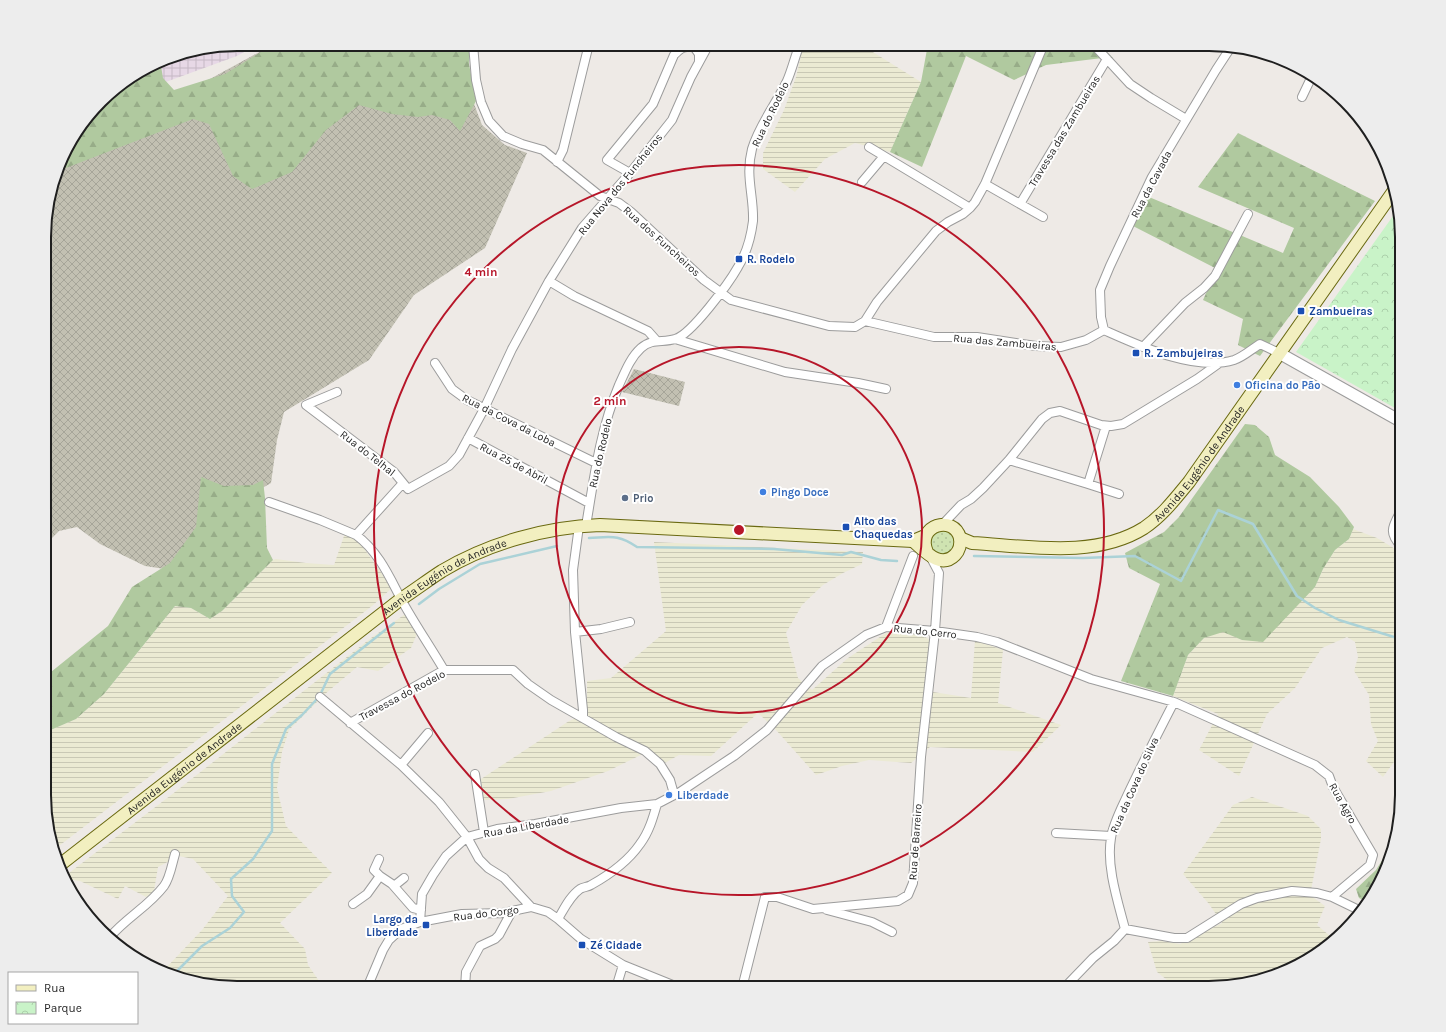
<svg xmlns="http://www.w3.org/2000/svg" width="1446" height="1032" viewBox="0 0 1446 1032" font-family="Karla,sans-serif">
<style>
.industrial{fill:url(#industrial-grid)}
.construction{fill:url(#construction-cross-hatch)}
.farmland{fill:url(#farmland-rules)}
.grass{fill:url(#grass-dots)}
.forest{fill:url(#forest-firs)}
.park{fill:url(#park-crowns)}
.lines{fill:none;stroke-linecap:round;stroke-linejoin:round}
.stream{stroke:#abd2d7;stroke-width:2.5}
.minor-casing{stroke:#9c9c9c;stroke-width:10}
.tertiary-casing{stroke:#9c9c9c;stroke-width:13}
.secondary-casing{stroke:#6a6911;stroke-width:14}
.minor{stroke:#fff;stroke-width:8}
.tertiary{stroke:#fff;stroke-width:11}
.secondary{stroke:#f2efc0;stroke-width:12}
.ring{fill:none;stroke:#b71629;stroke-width:2}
.transit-dot{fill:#1a4fb4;stroke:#fff;stroke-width:1.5}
.shop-dot{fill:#3f7fe0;stroke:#fff;stroke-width:1.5}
.service-dot{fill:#5c6f8a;stroke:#fff;stroke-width:1.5}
.labels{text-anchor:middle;stroke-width:4;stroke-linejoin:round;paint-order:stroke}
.street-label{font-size:11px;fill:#1f1f1f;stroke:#fff}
.transit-label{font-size:11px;font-weight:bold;fill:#164399;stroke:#fff;text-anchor:start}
.shop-label{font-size:11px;font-weight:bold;fill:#366cbe;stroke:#fff;text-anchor:start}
.service-label{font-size:11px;font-weight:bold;fill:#4e5e75;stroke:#fff;text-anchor:start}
.rim{fill:none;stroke:#1f1f1f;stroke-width:2}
.centre{fill:#b71629;stroke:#fff;stroke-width:2}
.ring-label{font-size:12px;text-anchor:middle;font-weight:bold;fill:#b71629;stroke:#fff;stroke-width:4;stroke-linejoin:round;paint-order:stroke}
</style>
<defs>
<pattern id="industrial-grid" width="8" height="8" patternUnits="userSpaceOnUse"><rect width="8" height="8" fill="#e7d8e6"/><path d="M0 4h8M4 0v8" fill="none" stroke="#c6b9c5"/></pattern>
<pattern id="construction-cross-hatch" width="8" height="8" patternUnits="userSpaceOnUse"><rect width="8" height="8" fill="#c2c0b2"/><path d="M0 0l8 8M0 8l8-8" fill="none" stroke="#a6a599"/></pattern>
<pattern id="farmland-rules" width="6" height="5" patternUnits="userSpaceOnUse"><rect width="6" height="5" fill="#ebead3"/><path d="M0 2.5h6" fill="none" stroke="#c9c8b5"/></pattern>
<pattern id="grass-dots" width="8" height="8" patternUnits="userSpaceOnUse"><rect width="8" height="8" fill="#cfe3b1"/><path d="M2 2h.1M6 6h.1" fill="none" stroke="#b1c298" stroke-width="1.8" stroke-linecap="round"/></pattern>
<pattern id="forest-firs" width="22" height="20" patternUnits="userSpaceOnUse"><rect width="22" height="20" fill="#b0c99f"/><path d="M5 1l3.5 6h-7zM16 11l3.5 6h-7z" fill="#97ac88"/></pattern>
<pattern id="park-crowns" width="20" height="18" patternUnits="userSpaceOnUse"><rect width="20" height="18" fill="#c9f3c8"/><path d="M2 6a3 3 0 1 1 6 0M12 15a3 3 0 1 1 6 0" fill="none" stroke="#acd0ab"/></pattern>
</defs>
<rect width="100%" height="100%" fill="#eeeae6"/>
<!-- industrial -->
<path class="industrial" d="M237,44H258L237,56L163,83L160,60L163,59Z"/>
<!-- construction -->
<path class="construction" d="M274,44L468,88L482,125L505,145L527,153L485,248L414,295L369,360L284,412L277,440L271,483L243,499L165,569L145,566L100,544L77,527L59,531L46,544V212L64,151L168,102Z
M634,369L685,382L679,406L622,392Z"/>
<!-- farmland -->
<path class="farmland" d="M804,44H860L921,82L890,152L855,143L825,159L795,192L763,169V153L784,110L796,77Z
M1353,529L1377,538L1402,553V713L1397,723L1399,736L1402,738V751L1383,777L1366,761L1378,741L1371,724L1369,695L1354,671L1358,657L1355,642L1347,637L1322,648L1295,688L1267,714L1239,776L1199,750L1218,714L1173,696L1188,655L1204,638L1223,631L1242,640L1315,587L1323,569L1335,550L1349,539Z
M345,533L358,540L392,588L372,606L55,849L46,820V732L76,719L104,694L175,606L191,608L210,619L222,611L273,560L276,559L306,563L334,565Z
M654,542L863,552L862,564L843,573L823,585L802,605L786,633L798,678L812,690L848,658L886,633L921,634L931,641L927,691L971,698L975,640L1003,650L998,703L1061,725L1033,752L930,747L911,763L869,760L842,766L816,775L776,730L758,713L711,756L679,755L663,764L649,751L608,771L551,791L508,799L483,800L481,779L569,721L587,714V681L611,678L666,631Z
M408,612L419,629L411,648L378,671L357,667L325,694L289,730L282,752L277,788L286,826L332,873L280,923L305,949L308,965L324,988H225L175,978L163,971L202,930L228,896L193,859L179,856L158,867L154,891L152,894L146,897L125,886L118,899L80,881L66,879L65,876L175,792L371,638Z
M1252,797L1308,816L1321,829V839L1310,895L1325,906L1317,925L1330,936L1328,940L1296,967L1241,977L1239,981L1209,988H1177L1157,972L1148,942L1161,941L1180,944L1222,923L1209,904L1183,874L1233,805Z"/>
<!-- grass -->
<path class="grass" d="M937,529L950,531L955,539C955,555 943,557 932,550L929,538Z"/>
<!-- forest -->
<path class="forest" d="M274,44H469V64L476,101L460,131L450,120L432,115L418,117L392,114L359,105L326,130L292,172L252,189L233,176L209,124L193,119L58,171L64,151L110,92L160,60L163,78L174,90L225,74Z
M928,44H1099L1113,58V59L1110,57L1046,65L1014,80L966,56L922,167L890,152L921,82Z
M1238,133L1375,201L1260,356L1238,345L1243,319L1203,300L1217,269L1133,226L1149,197L1283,253L1294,228L1198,187Z
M1245,424L1255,425L1269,437L1275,455L1310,477L1339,507L1354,527L1349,539L1335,550L1323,569L1315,587L1263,642L1242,640L1223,632L1204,638L1188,655L1173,696L1121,681L1160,584L1129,568L1125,553L1164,532L1179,517Z
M201,477L224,486L253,485L263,480L265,498L267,548L273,560L222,611L210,619L191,608L175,606L104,694L76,719L46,732V676L108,626L132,587L170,563L196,527Z
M1392,847L1387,869L1368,902L1359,898L1356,889L1376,870L1386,854Z"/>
<!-- park -->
<path class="park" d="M1398,209L1402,225V412L1296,352Z"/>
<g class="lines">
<!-- stream -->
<path class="stream" d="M589,538C611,537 618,534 637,547L774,549L842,555L851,552L881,560L897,561
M974,556L1083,558L1135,556L1181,581L1218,510L1253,524L1297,596L1315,608L1339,620L1394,637L1402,641
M419,604L439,589L480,564L557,546
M321,693L330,674L394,623
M172,976L202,946L230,928L244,912L232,896L231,879L253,859L272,831V764L286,729L302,715L317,699"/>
<!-- minor casing -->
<g class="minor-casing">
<path id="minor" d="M473,44L476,80L481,102L489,121L503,136L522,144L543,150L600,196L619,203L631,212L704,280L731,300L829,326L855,327L865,321L934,337H977L1036,346L1061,347L1086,340L1104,330
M1093,44L1130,84L1151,98L1186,119
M1302,97L1312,76
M869,147L970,208
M557,162L563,150L589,44
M630,173L607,160L653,104L674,55C681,48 684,46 694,47L699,54V61
M862,182L884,156
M985,184L1043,217
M1020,204L1107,59
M549,281L574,296L648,331L656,340
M865,321L877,302L936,231L948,222L963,214L970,208L975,202L985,184L1044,44
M1104,330L1101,317L1100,290L1110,266L1152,177L1216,70L1231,47
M1104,330C1140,346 1195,372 1234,360C1243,357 1252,349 1260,344L1279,353
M675,339L785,372L858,383L886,389
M1143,347L1185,303L1204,288L1215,276L1248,214
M435,363L452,389L467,400L596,463
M337,392L306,405L394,472L403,483L356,535C378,551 389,576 401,599C414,623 430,646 444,670
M468,438L589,503
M1009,460L1088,484L1106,426
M403,483L408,489L449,466L459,455L484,409L512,349L549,281L582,228L630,173L672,120L691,77L709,44
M1088,484L1119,494
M269,502L320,520L356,535
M1402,509C1393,526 1387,532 1402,547
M943,524L961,505L971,499L983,488L1009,460L1042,419L1050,413L1060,411L1101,425L1111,426L1123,424L1197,379L1218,364
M579,526L573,570L575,632L583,710V718
M586,526C594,478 600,430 619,385C625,372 630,358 641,348C652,338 663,343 675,339C691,335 729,283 738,267C746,254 751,237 753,221C754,196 745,176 752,149C759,125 776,104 787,81C792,70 795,56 800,44
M886,627L913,556
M575,632L601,629L630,622
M320,697L401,765L439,802L467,837L479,859L488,868L504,878L531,907
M350,723L444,670H513L528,684L551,700L616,737L645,751L660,764L670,780L674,794
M401,765L428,733
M475,774L484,832
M1056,833L1111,836
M379,859L374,870L380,876
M394,886L404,878
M353,904L367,894L380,876L392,884L413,908L421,910
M827,910L872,922L892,932
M558,919C564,909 570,896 580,889C583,887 588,887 591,885C609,875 629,860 640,844C649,832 653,818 657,804
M420,922L422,894L433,875L446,856L467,837L497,829L535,824L621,808L657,804L680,792L734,756L767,730L822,666L866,635L886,627L935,631L977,637L997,642L1091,679L1174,702L1315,765L1329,776L1333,787L1373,855L1370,865L1332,897L1363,912
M1125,929L1174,938H1187L1241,904L1257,898L1292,891L1317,893L1332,897
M110,937C126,918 149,906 164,886C170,878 172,864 175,854
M367,988L383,950L389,940L401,929L420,922L462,914L503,913L531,907L548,912L558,919L581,939L623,965L680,988
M465,988L466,972L480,946L495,939L499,935L512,911
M616,988L623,965
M742,988L765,897H777L813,909L898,901L908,895L913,883L921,757L935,631L939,573L930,556
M1064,988L1093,958L1114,941L1125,929C1118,902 1106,866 1111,838C1113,824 1121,809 1127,796C1142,764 1158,733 1174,702"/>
</g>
<!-- tertiary casing -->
<g class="tertiary-casing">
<path id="tertiary" d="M1279,353L1402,422"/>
</g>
<!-- secondary casing -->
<g class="secondary-casing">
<g id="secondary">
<path id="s1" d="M960,538L972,543C1027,546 1095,559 1144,528C1162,516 1175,499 1189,482L1393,192"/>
<path d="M913,541C924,550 940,570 955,555C959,551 961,544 960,538C954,514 915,525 927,552"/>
<path id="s2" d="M61,864L401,599C415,590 428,580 442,571C489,543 546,527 600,525L913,541L925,536"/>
</g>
</g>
<!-- minor -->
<use href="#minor" class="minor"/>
<!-- tertiary -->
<use href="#tertiary" class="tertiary"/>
<!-- secondary -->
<use href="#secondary" class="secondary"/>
</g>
<!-- distance rings -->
<g class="ring">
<circle cx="739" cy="530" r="183"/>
<circle cx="739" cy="530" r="365"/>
</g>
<!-- markers -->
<g class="transit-dot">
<rect x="735" y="255" width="8" height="8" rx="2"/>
<rect x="1297" y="307" width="8" height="8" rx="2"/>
<rect x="1132" y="349" width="8" height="8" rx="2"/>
<rect x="842" y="523" width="8" height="8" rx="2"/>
<rect x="422" y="921" width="8" height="8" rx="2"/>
<rect x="578" y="941" width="8" height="8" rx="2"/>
</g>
<g class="shop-dot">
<circle cx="1237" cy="385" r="4"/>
<circle cx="763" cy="492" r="4"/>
<circle cx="669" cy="795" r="4"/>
</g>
<circle class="service-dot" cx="625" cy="498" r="4"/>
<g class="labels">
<!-- street labels -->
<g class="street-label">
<text transform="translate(770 114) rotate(-64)" y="4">Rua do Rodelo</text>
<text transform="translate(1064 131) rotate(-59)" y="4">Travessa das Zambueiras</text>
<text transform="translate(620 184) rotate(-51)" y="4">Rua Nova dos Funcheiros</text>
<text transform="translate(1151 184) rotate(-62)" y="4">Rua da Cavada</text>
<text transform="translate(662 241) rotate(42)" y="4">Rua dos Funcheiros</text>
<text transform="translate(1005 342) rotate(5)" y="4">Rua das Zambueiras</text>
<text transform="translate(509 420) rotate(27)" y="4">Rua da Cova da Loba</text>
<text transform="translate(368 453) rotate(38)" y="4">Rua do Telhal</text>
<text transform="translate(600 453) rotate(-77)" y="4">Rua do Rodelo</text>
<text dy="4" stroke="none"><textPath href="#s1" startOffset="274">Avenida Eugénio de Andrade</textPath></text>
<text transform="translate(514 463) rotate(28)" y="4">Rua 25 de Abril</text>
<text dy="4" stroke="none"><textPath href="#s2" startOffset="480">Avenida Eugénio de Andrade</textPath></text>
<text transform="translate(925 631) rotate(6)" y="4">Rua do Cerro</text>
<text transform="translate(402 695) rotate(-28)" y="4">Travessa do Rodelo</text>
<text dy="4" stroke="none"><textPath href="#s2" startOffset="156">Avenida Eugénio de Andrade</textPath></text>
<text transform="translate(1134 785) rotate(-66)" y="4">Rua da Cova do Silva</text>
<text transform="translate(1343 803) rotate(61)" y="4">Rua Agro</text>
<text transform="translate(526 826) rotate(-10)" y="4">Rua da Liberdade</text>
<text transform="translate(915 842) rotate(-86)" y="4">Rua de Barreiro</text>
<text transform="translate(486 913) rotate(-7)" y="4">Rua do Corgo</text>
</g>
<!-- transit labels -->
<g class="transit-label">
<text x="747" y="263">R. Rodelo</text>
<text x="1309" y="315">Zambueiras</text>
<text x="1144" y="357">R. Zambujeiras</text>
<text x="854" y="525">Alto das<tspan x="854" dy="13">Chaquedas</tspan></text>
<text x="418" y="923" text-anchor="end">Largo da<tspan x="418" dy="13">Liberdade</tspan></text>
<text x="590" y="949">Zé Cidade</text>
</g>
<!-- shop labels -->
<g class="shop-label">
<text x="1245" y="389">Oficina do Pão</text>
<text x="771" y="496">Pingo Doce</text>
<text x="677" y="799">Liberdade</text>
</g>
<!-- service labels -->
<g class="service-label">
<text x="633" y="502">Prio</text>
</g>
</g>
<!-- crop -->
<path d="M0 0H1446V1032H0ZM237 51H1209A186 186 0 0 1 1395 237V795A186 186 0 0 1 1209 981H237A186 186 0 0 1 51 795V237A186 186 0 0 1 237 51Z" fill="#ededed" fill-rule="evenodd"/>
<path class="rim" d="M237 51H1209A186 186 0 0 1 1395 237V795A186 186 0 0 1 1209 981H237A186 186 0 0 1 51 795V237A186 186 0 0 1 237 51Z"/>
<circle cx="739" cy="530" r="6" class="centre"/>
<g class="ring-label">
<text x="481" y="276">4 min</text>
<text x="610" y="405">2 min</text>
</g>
<!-- legend -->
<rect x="8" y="972" width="130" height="52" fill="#ffffff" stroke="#a5a5a5"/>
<rect x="16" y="985" width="20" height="6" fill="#f2efc0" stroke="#a5a5a5"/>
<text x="44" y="992" font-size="12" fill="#1f1f1f">Rua</text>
<rect x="16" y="1002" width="20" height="12" fill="url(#park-crowns)" stroke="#a5a5a5"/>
<text x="44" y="1012" font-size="12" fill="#1f1f1f">Parque</text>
</svg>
